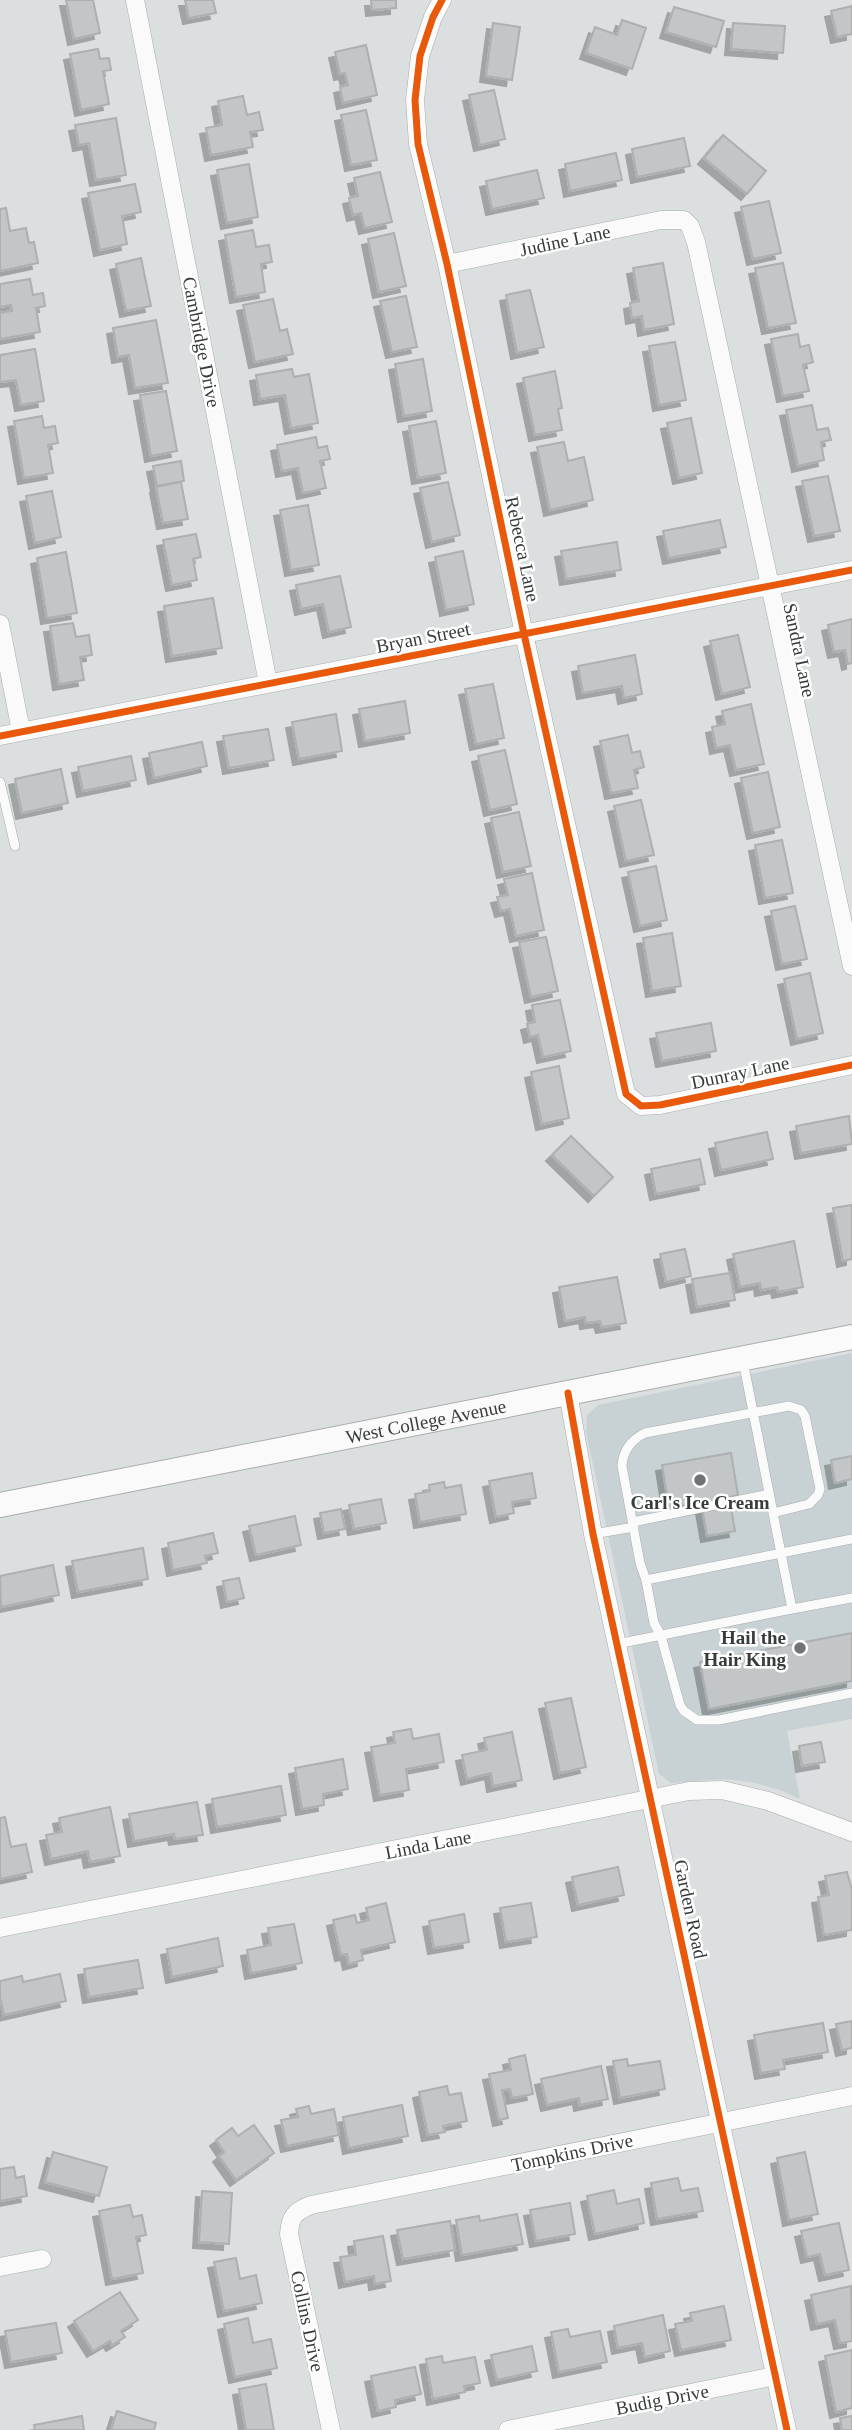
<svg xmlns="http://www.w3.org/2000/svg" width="852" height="2430" viewBox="0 0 852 2430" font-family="Georgia,serif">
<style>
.built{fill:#c8d2d4}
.building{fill:#c3c6c7;stroke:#adb0b1;stroke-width:2;filter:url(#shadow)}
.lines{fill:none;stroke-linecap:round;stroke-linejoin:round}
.service-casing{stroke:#aaacad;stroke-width:10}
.minor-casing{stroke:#aaacad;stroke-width:19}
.secondary-casing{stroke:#aaacad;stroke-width:26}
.service{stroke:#fafafa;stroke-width:9}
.minor{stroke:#fafafa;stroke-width:18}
.secondary{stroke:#fafafa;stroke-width:24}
.cycleway-casing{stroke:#fff;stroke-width:11}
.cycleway{stroke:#e8590c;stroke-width:7}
.poi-dot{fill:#717475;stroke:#fff;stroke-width:2.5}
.labels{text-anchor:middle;stroke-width:5;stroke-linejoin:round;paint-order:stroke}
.street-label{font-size:19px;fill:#383b3c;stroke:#fff}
.poi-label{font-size:19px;font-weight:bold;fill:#383b3c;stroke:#fff}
</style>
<defs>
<filter id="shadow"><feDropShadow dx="-6" dy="6" stdDeviation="0" flood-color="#0004"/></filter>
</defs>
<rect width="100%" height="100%" fill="#dbdfe0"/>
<!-- built -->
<path class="built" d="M852,1353V1719L787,1731L800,1799L780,1790L751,1782L724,1779L671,1783L659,1774L586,1432L587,1415L598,1405Z"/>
<!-- building -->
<path class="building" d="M66,0H93L100,33L74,39Z
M185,0H213L216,13L189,18Z
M371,0H396V8L372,10Z
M852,6V34L837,37L831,11Z
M674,7L724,21L716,47L666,32Z
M622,20L646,28L632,69L586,53L595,27L617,35Z
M493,23L520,27L512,80L486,76Z
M733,23L785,26L783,53L731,49Z
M366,45L377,95L343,103L340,87L348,85L345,73L340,74L335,52Z
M98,49L100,59L109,58L111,70L103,71L109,104L81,110L70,54Z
M494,90L505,139L480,145L469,95Z
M243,96L247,115L259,112L263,130L250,132L253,147L211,155L206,128L222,125L218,101Z
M366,110L377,160L351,165L341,115Z
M116,118L126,175L96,180L89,143L79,145L75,125Z
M723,135L766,171L747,194L704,158Z
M684,138L690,166L637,177L632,149Z
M616,153L622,180L570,191L565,164Z
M249,164L258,217L227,223L217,170Z
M537,170L544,198L492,209L486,181Z
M380,172L392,222L365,228L361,213L353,215L349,198L358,196L354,178Z
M135,184L141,212L122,216L127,244L100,250L88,193Z
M769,201L781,253L753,259L741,207Z
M6,208L10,231L26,228L29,243L34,242L38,263L0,271V209Z
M253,230L256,247L269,245L272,262L261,264L265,292L236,297L225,235Z
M394,233L406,286L379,292L368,239Z
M141,258L151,306L126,311L116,264Z
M663,263L674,324L644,330L642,316L632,318L630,303L639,301L633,268Z
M783,263L796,323L768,328L755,268Z
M30,279L33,295L43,293L45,306L36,308L40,332L0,339V313L12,311L11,305L0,307V284Z
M530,290L544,347L517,353L506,295Z
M406,296L417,347L392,352L380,301Z
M273,299L280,331L287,329L293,354L255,362L243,305Z
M156,320L168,383L135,388L129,355L118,357L113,328Z
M798,334L800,347L809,345L813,362L803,365L809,391L783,396L771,339Z
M675,342L686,400L659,405L649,346Z
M35,349L44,401L21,405L16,380L0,382V355Z
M423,359L432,411L404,416L395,364Z
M292,369L294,377L309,374L318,423L291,428L285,395L260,399L256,375Z
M555,371L562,408L558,409L562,430L535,435L523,378Z
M166,391L177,451L151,456L140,395Z
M812,405L817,430L828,428L831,440L821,442L824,460L798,466L786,410Z
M42,416L44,428L55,426L58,443L48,445L53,473L24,478L14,421Z
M691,418L702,473L679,478L667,423Z
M436,421L446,473L418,478L409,426Z
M316,437L318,448L327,446L330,459L320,461L326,488L303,493L298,468L282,471L277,445Z
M564,442L568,461L584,457L593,500L550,510L537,447Z
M181,461L184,481L157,486L153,466Z
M828,476L840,531L814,536L802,481Z
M181,482L188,519L163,523L156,487Z
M448,482L460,535L432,542L420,488Z
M52,491L61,537L35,543L26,496Z
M308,505L319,565L291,570L280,510Z
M720,520L726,547L669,558L663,531Z
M196,534L201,557L193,559L197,580L172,585L163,540Z
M617,542L621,570L566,579L561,551Z
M463,551L474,604L446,610L435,557Z
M66,552L77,613L47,618L37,558Z
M340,576L351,627L329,632L323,604L301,609L296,585Z
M213,598L222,648L172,656L164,606Z
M852,619V663L848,664L845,650L834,652L828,625Z
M73,623L76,637L89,635L92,655L80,657L84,680L59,684L50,626Z
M738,635L750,687L722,694L710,641Z
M635,655L642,694L624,698L622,686L583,693L578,666Z
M493,684L504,738L476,744L465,689Z
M405,701L410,733L365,741L359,709Z
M751,704L764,764L736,770L730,745L716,748L712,727L725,724L722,711Z
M336,714L342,751L299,759L292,722Z
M268,729L274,760L229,768L223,736Z
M628,735L632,753L640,751L644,767L634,770L638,788L611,793L600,741Z
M202,742L207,766L154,778L149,753Z
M505,750L517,804L490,810L478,756Z
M131,756L136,780L83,791L78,767Z
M61,769L68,803L22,813L15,779Z
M768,772L780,827L753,833L741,778Z
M641,800L654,855L626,861L614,806Z
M519,812L531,866L503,872L491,818Z
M782,840L793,893L765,898L755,845Z
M656,866L667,920L640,926L628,872Z
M532,873L544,930L516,936L510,909L501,911L497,897L508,895L504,879Z
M795,906L807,959L782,964L771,911Z
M672,933L681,986L652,991L643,938Z
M546,937L558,991L531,997L519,942Z
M810,973L823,1033L797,1039L784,979Z
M560,1000L571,1051L543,1057L538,1035L530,1037L527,1024L535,1022L532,1005Z
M711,1023L716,1051L662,1061L656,1033Z
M559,1066L569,1118L542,1124L531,1072Z
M849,1116L852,1144L801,1153L796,1126Z
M767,1132L773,1159L721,1170L715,1143Z
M571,1136L613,1177L594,1196L552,1155Z
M700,1159L705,1184L656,1194L651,1169Z
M852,1205V1259L843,1261L833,1208Z
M794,1241L803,1287L778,1292L777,1287L761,1290L760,1283L740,1287L733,1254Z
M685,1249L691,1276L666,1282L660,1254Z
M730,1273L735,1300L697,1307L692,1279Z
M617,1277L626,1323L602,1327L600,1321L586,1323L585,1317L565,1321L559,1287Z
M731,1453L738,1495L729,1497L735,1531L707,1536L701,1502L669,1508L662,1465Z
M852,1456V1479L835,1483L831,1460Z
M532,1473L536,1498L512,1502L514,1513L496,1517L489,1481Z
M444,1482L445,1488L461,1485L466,1514L420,1522L415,1494L430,1491L429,1485Z
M381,1499L386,1523L354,1529L349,1505Z
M341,1509L345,1529L324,1533L320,1513Z
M295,1516L301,1545L256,1555L249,1526Z
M213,1533L218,1553L205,1556L207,1563L173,1570L168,1543Z
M143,1548L148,1579L78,1592L72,1561Z
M53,1565L59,1595L1,1607L0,1576Z
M239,1578L244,1598L227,1602L223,1581Z
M852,1633V1681L709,1709L700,1662Z
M571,1698L586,1767L560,1773L545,1703Z
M411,1729L413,1739L439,1734L444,1762L406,1769L409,1790L380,1795L371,1747L395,1743L393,1732Z
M512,1732L522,1780L493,1786L491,1773L467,1779L462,1755L487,1750L484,1738Z
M821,1742L825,1762L802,1766L799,1746Z
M343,1759L348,1789L323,1794L324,1805L302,1809L295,1768Z
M281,1786L286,1815L217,1827L212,1799Z
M197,1802L203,1835L175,1839L174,1834L134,1841L129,1814Z
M110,1807L120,1856L90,1862L88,1851L51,1859L46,1835L62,1832L59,1818Z
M5,1817L11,1847L26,1844L32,1872L0,1879V1818Z
M618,1867L624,1895L578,1905L572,1877Z
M847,1872L852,1890V1930L824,1935L818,1897L829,1895L825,1876Z
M386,1903L395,1942L361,1950L363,1960L349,1964L347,1954L341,1955L333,1920L355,1915L357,1923L369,1920L366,1908Z
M531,1903L537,1937L506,1942L500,1908Z
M464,1914L469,1942L434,1948L429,1921Z
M294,1924L302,1963L251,1973L247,1950L271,1945L268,1928Z
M218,1938L223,1966L172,1977L167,1949Z
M138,1960L143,1988L89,1997L84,1969Z
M60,1974L66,2001L4,2015L0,1998V1981L22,1976L23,1982Z
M852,2021V2048L842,2050L836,2024Z
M823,2023L828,2052L783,2060L785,2069L761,2073L754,2035Z
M525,2055L533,2094L512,2098L510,2089L502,2090L508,2118L499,2120L489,2074L511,2070L509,2059Z
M627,2059L628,2066L660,2061L665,2089L620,2098L613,2061Z
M601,2066L608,2099L580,2105L579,2098L547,2105L541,2079Z
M447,2086L449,2095L461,2093L467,2121L443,2126L445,2132L428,2135L419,2092Z
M402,2105L408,2136L349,2148L343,2117Z
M309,2106L311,2114L334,2109L339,2135L287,2146L281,2120L298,2117L296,2109Z
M254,2125L274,2153L236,2180L219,2156L224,2152L216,2140L232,2128L238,2136Z
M53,2152L107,2167L99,2196L45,2182Z
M805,2152L818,2214L789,2220L777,2158Z
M14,2167L16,2178L24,2176L27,2196L0,2201V2169Z
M678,2178L681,2191L698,2188L703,2211L657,2219L651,2183Z
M614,2190L617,2204L639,2199L644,2223L595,2234L587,2196Z
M202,2191L232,2193L229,2244L199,2242Z
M570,2203L575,2234L536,2241L530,2210Z
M130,2205L133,2217L142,2215L146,2235L136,2237L143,2273L112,2279L99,2211Z
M517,2214L523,2244L462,2255L456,2220L479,2216L480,2221Z
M450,2221L455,2250L403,2259L397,2230Z
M839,2223L849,2270L825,2275L820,2254L807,2257L801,2231Z
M383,2236L391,2281L375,2284L374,2276L345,2282L340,2257L356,2255L354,2241Z
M236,2258L240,2279L256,2275L262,2303L224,2311L214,2262Z
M851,2286L852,2341L840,2343L835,2320L817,2324L811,2295Z
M120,2292L138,2320L121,2331L125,2337L112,2345L110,2341L93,2351L74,2321Z
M724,2306L731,2340L681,2350L675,2324L692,2321L690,2313Z
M663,2315L670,2351L645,2357L642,2343L618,2348L614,2326Z
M248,2318L253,2343L271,2339L277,2368L235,2377L224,2324Z
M56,2323L62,2353L11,2362L5,2331Z
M568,2329L570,2337L600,2331L607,2362L559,2372L551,2332Z
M532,2346L537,2371L497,2380L491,2355Z
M852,2350V2408L836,2412L825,2356Z
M442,2356L443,2363L475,2357L480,2383L464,2386L465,2392L433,2399L426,2359Z
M415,2367L421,2394L395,2400L396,2407L378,2411L371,2376Z
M266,2384L274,2430H246L239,2389Z
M117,2411L156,2423L154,2430H111Z
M82,2416L84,2430H35L34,2425Z
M852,2416V2430H842L840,2418Z"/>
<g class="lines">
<!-- service casing -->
<g class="service-casing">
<path id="service" d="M0,782L15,846
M633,1522L769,1494
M593,1534L634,1527
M852,1539L646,1580L654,1623L661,1636L680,1705L684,1711L697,1720H719L852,1693
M646,1580L640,1563L622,1466C623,1450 631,1440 645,1433L789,1406L801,1410L805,1416L820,1489L818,1495L809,1504L773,1513
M792,1609L852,1598
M617,1644L792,1609L743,1361"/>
</g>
<!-- minor casing -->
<g class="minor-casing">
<path id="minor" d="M135,0L268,683
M442,0L433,17L420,56L415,100L418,144L447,264L524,634L626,1094L641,1106L660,1105L852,1065
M447,264L661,220H684L690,226L696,242L852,966
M0,624L21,731
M0,736L852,570
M568,1393L593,1534L787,2430
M0,1928L689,1791L722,1790L768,1801L852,1832
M0,2267L42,2259
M331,2430L289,2234C290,2217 295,2211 311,2205L852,2096
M508,2430L775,2376"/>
</g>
<!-- secondary casing -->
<g class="secondary-casing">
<g id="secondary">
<path id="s1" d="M0,1505L852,1337"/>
</g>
</g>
<!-- service -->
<use href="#service" class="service"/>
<!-- minor -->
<use href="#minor" class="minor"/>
<!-- secondary -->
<use href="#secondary" class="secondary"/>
<!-- cycleway casing -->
<g class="cycleway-casing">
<path id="cycleway" d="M442,0L433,17L420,56L415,100L418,144L447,264L524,634L626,1094L641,1106L660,1105L852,1065
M0,736L852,570
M568,1393L593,1534L787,2430"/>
</g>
<!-- cycleway -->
<use href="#cycleway" class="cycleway"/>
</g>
<!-- markers -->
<g class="poi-dot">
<circle cx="700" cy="1480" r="7"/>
<circle cx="800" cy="1648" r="7"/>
</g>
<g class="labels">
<!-- street labels -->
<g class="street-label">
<text transform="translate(565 240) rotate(-12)" y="7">Judine Lane</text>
<text transform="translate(202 342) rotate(79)" y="7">Cambridge Drive</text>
<text transform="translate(523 549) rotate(78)" y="7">Rebecca Lane</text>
<text transform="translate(423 637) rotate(-11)" y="7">Bryan Street</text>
<text transform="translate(800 650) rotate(78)" y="7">Sandra Lane</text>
<text transform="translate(740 1072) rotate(-12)" y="7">Dunray Lane</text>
<text dy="7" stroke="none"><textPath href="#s1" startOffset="434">West College Avenue</textPath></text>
<text transform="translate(428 1844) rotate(-11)" y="7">Linda Lane</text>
<text transform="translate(691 1909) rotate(78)" y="7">Garden Road</text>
<text transform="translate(572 2152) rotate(-12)" y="7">Tompkins Drive</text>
<text transform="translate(308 2321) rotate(78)" y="7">Collins Drive</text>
<text transform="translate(662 2399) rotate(-11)" y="7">Budig Drive</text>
</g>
<!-- poi labels -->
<g class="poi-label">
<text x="700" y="1509">Carl's Ice Cream</text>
<text x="786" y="1644" text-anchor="end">Hail the<tspan x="786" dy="22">Hair King</tspan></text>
</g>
</g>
</svg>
